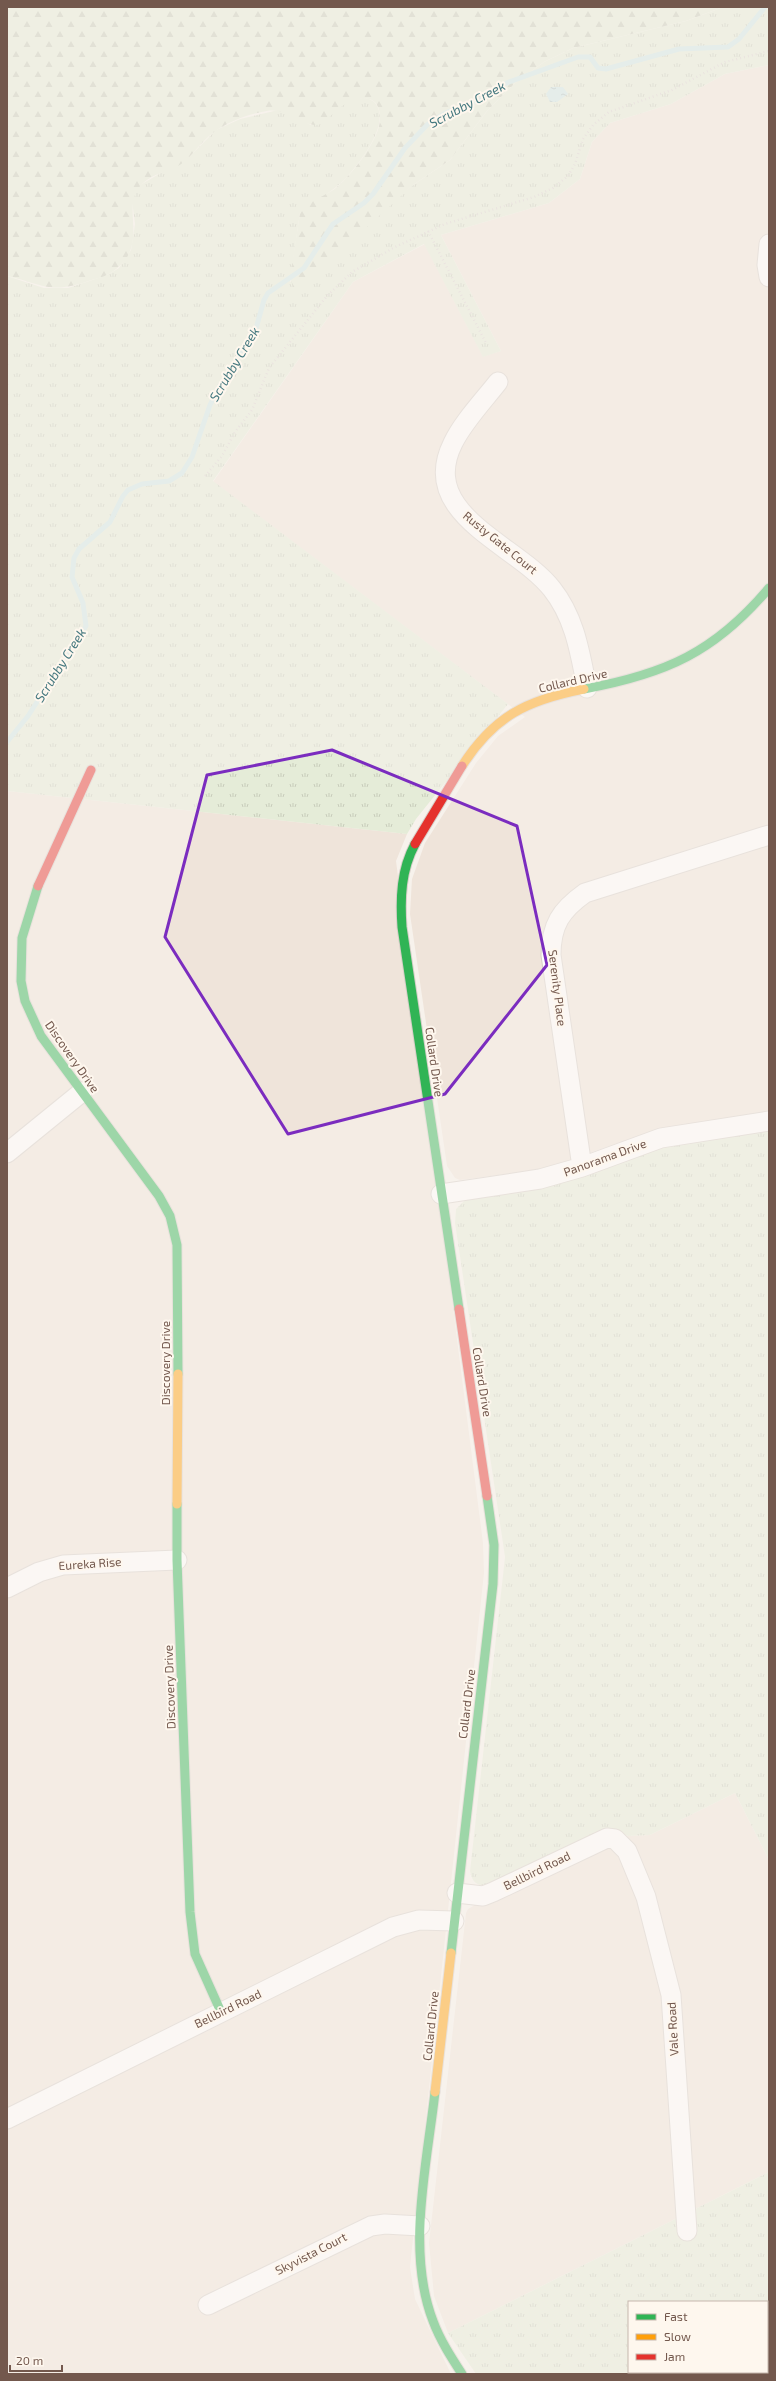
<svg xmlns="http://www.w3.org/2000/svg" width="776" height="2381" viewBox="0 0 776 2381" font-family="'Exo 2',sans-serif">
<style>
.residential{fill:#efe4da}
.grass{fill:url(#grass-tufts);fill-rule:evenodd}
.forest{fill:url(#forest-firs)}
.water{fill:url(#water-ripples)}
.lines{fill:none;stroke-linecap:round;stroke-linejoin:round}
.stream{stroke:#cee6e6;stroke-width:5}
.street-casing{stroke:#d6cec8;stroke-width:21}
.fast-casing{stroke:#d6cec8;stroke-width:11}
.slow-casing{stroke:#d6cec8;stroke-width:11}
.jam-casing{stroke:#d6cec8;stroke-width:11}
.path{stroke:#dad2cf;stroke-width:2.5;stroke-dasharray:1 3;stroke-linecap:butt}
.street{stroke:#fefdfc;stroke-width:19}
.fast{stroke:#30b455;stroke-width:9}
.slow{stroke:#ff9f0a;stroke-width:9}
.jam{stroke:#e5322d;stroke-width:9}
.marked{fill:none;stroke:#7b2cbf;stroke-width:3;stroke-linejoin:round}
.labels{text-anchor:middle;stroke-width:4;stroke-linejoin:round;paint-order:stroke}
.street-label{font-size:12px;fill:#73584d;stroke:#fef7ee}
.water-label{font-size:13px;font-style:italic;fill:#45787f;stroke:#fef7ee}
</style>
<defs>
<pattern id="grass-tufts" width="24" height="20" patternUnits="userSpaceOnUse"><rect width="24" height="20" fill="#e5ecd8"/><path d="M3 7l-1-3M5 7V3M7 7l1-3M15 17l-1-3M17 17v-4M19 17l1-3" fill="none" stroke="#c8ccbb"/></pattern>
<pattern id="forest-firs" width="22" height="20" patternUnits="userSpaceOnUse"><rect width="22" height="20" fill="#e5ecd8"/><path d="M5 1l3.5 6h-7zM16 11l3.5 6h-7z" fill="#c8ccbb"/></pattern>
<pattern id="water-ripples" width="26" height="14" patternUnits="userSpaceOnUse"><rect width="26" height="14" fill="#cee6e6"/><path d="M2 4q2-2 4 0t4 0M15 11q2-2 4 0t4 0" fill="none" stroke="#acbdbd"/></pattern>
</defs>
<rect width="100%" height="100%" fill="#f7f2ec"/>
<!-- residential -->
<path class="residential" d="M769,65V1112L652,1131L544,1169L460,1180L455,1178L447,1166L410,914L412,879L425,843L476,763L498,736L525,717L213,482L353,282L425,244L483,356L501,351L441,235L549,203L580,179L592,142L610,123L671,104L725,74Z
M7,791L407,834L396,861L483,1543L484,1573L410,2267L415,2299L451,2374H7Z
M735,1793L769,1860V2172L448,2333L434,2296L429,2243L466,1913L468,1909L475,1905L493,1902L628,1836L650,1835Z"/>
<!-- grass -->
<path class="grass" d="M723,7H769V65L725,74L671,104L610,123L592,142L580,179L549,203L441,235L501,351L483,357L424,244L353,282L213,481L508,704L416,819L407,834L7,791V276L44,288H68L107,275L119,268L131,250L135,224L132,201L134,192L140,185L190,156L216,130L240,119L278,110L289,113L311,125C322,119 339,105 350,101C357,98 367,96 373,101C393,118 364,157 352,171C339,189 317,199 300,213L290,282L413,185L450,160L487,111L515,83L544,62L573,48L686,21Z
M769,1130V1860L735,1793L650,1835L628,1836L616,1830L600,1831L490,1885C478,1887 472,1883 470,1871L505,1557L455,1223L456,1209L465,1200L548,1186L581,1177L666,1146Z
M769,2172V2374H476L448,2333ZM629,2302H767V2372H629Z"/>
<!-- forest -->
<path class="forest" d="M7,7H723L686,21L573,48L544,62L515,83L487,111L450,160L413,185L301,287H293L290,277L300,213C308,201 321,198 333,190C349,179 381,138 380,118C380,89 351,98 337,110C331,115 326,121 320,124C307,130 287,107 267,111C244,115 219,125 203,142C196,149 191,156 184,162C173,171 158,172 147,180C113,203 157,245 109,274C102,278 93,279 86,282C49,294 42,284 7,276Z"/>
<!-- water -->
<path class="water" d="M551,87H563L568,94L557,102H550L546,94Z"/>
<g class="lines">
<!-- stream -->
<path class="stream" d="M7,742L28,716L86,626L83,603L72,577L74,558L79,549L110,522L123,496L128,490L142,484L169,481L182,473L192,457L210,405L219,387L255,332L264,300L268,293L304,268L333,224L364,203L373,194L405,148L428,124L445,113L480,100L501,85L578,57H590L598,68L606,69L679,49L728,47L739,39L765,7"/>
<!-- street casing -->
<g class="street-casing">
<path id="street" d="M769,244L767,265L769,277
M498,382C484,400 463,422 453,443C417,515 517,544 552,589C575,618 580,653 587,688
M7,1153L82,1092
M582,1167L551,955C551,925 561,910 585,893L769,835
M441,1194L540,1179L582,1167L661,1138L769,1121
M7,1588L39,1572L63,1565L177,1560
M457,1893L483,1896L493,1892L607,1838L615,1839L627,1851L646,1897L671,1995L687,2231
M7,2119L393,1927L419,1920L454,1921
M208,2305L371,2226L385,2224L420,2226"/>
</g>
<!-- fast casing -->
<g class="fast-casing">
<path id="fast" d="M584,689C666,674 715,652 769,588
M415,844C401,870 400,898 402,927L459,1309
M38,886L22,938L21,981L25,1001L41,1036L159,1196L170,1216L177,1245L178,1374
M177,1504V1560L190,1912L195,1954L221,2012
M451,1953L493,1584L494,1545L487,1496
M435,2092C427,2164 406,2251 433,2321C440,2340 451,2357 462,2374"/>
</g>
<!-- slow casing -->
<g class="slow-casing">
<path id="slow" d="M462,766C494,716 527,700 584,689
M177,1504L178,1374
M435,2092L451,1953"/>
</g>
<!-- jam casing -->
<g class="jam-casing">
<path id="jam" d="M415,844L462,766
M38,886L91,770
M459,1309L487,1496"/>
</g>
<!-- path -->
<path class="path" d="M428,231L486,343
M205,476L222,456L235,432L252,410L269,368L327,296L352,272L395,247L445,224L534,197L553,188L568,176L575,164L583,139L593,125L609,112L672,90L725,62L769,51"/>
<!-- street -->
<use href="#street" class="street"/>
<!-- fast -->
<use href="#fast" class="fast"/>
<!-- slow -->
<use href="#slow" class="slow"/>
<!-- jam -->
<use href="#jam" class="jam"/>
</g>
<!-- marked area -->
<path d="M0 0H776V2381H0ZM332,750L517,826L547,965L445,1094L288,1134L165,937L207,775Z" fill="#f7f2ec" fill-opacity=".55" fill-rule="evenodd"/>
<path class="marked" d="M332,750L517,826L547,965L445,1094L288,1134L165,937L207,775Z"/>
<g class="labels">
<!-- street labels -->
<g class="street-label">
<text transform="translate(500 543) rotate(39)" y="4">Rusty Gate Court</text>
<text transform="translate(573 681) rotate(-13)" y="4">Collard Drive</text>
<text transform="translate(557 988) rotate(83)" y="4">Serenity Place</text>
<text transform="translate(72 1057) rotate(55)" y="4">Discovery Drive</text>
<text transform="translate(434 1062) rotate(82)" y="4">Collard Drive</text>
<text transform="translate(605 1158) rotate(-20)" y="4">Panorama Drive</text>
<text transform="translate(166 1363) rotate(-90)" y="4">Discovery Drive</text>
<text transform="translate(482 1382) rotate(81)" y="4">Collard Drive</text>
<text transform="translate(90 1564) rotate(-4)" y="4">Eureka Rise</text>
<text transform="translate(170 1687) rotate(-92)" y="4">Discovery Drive</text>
<text transform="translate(467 1704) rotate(-83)" y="4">Collard Drive</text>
<text transform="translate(537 1871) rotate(-26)" y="4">Bellbird Road</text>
<text transform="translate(228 2009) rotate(-26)" y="4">Bellbird Road</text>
<text transform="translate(431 2026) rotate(-84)" y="4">Collard Drive</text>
<text transform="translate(673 2029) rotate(-93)" y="4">Vale Road</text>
<text transform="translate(311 2254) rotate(-27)" y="4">Skyvista Court</text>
</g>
<!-- water labels -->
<g class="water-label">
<text transform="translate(467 104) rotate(-28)" y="5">Scrubby Creek</text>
<text transform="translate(234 364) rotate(-59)" y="5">Scrubby Creek</text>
<text transform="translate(60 665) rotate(-58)" y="5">Scrubby Creek</text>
</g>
</g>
<!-- border -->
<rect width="776" height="2381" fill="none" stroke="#73584d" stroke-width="16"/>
<!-- legend -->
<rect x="628" y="2301" width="140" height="72" fill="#fef7ee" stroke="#c6b7ae"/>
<rect x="636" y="2314" width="20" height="6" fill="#30b455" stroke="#c6b7ae"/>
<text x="664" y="2321" font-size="12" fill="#73584d">Fast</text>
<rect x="636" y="2334" width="20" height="6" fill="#ff9f0a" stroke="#c6b7ae"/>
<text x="664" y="2341" font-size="12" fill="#73584d">Slow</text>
<rect x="636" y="2354" width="20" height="6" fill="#e5322d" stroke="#c6b7ae"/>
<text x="664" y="2361" font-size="12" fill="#73584d">Jam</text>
<!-- scale -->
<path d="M10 2365v6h52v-6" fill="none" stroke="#73584d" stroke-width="2"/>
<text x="16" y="2365" font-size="12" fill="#73584d" stroke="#fef7ee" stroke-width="3" paint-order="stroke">20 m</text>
</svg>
